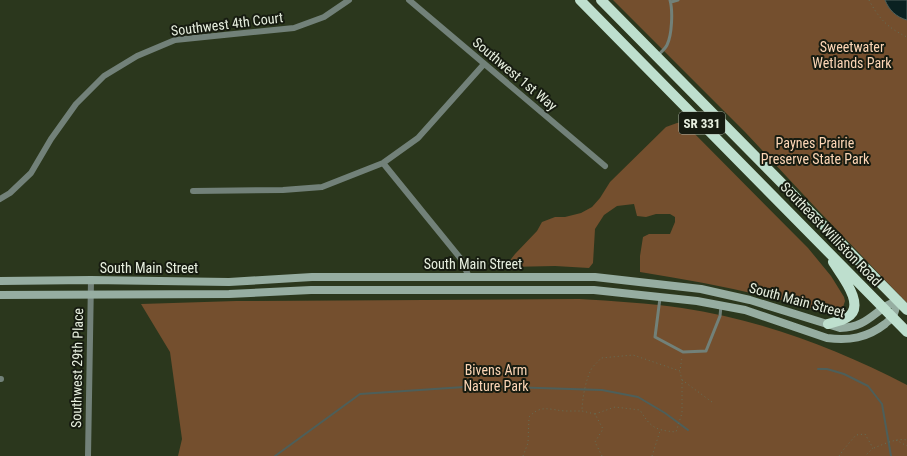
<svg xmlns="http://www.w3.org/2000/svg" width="907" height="456" viewBox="0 0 907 456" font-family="'Roboto Condensed',sans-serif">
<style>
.green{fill:#744f2e}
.water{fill:#0a2121;stroke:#4d5f5a}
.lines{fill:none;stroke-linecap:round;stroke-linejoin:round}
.stream{stroke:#4d5f5a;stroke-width:2}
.path{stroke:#646f58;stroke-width:1;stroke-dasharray:1 3;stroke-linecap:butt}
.service{stroke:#728179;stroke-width:3}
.minor{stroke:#728179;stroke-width:6}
.secondary{stroke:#96ada1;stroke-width:8}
.trunk{stroke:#bedfce;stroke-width:10}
.labels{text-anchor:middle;stroke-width:4;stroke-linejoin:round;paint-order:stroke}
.shield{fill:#171c11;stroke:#a9b0a2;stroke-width:1}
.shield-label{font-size:13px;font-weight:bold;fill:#e8f0e0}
.street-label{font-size:14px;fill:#e8f0e0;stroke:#171c11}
.park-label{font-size:14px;fill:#fdd6b6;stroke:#171c11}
</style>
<rect width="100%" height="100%" fill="#2b371d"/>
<!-- green -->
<path class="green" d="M613,0H907V303L815,207L745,132Z
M683,122L808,248L831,276L844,297L845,301L842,310L835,314L829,313C767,295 704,282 640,272V256L643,237L649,234H670L675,222V217L670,214H656L646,217L637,216L634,204L617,206L604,215L595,229L593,263L589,268L555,266L505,267L515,254L537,231L542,222L555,217H565L581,213L592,207L600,198L610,182L666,127L677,123Z
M579,299C613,301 648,303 682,308C761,320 836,348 907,385V456H178L182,439L170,352L141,304L236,301Z"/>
<!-- water -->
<path class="water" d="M885,0H907V20C896,17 889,10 885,0Z"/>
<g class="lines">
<!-- stream -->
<path class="stream" d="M818,369H827L844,374L868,386L882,404L891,456
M275,456L360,394L479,386L602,390L638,397L665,413L688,430"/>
<!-- path -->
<path class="path" d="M869,0C879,19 888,28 907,37
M682,380L712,402
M595,414L615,407L640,410C651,428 655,430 676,432L682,413V380L680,372
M896,440L907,446
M874,448C884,444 896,438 907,440
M523,456L528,443L529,417C541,404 550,410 565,411C570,411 576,411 581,411
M602,456L595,442L603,429L595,414L582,411C582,399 586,378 592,368C595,364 599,361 601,358L633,355L680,371L682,357
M652,456L660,431
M839,456L844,449L856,435L865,434L873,448L865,456"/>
<!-- service -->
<path class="service" d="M671,2L678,0
M658,55C661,52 665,49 667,45C672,35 673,11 670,0
M660,298L655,337L683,352L706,351L720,316L721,306"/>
<!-- minor -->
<path class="minor" d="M409,0L605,166
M383,163L461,259L469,277
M193,191L283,190L322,187L383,163L418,138L484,64
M0,199L10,193L31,173L51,139L76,104L104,76L137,56L175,40L294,28L324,17L349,0
M0,379H1
M88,456L91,280"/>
<!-- secondary -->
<path class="secondary" d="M0,281L91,280L229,282L312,277H595L701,289L750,300L840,328C861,327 867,320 883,308C887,305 893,303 898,300
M0,295L229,294L311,290H594L697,301L745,310L827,338C849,341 867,338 885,324C887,322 890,320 892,318C895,314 896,305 898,300"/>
<!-- trunk -->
<path class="trunk" d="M580,0L907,332
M601,0L907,310
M828,324C834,322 841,321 846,318C868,307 841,275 833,262"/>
</g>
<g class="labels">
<!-- shield labels -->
<rect class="shield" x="679" y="112" width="46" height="22" rx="3"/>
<g class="shield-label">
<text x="702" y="128">SR 331</text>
</g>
<!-- street labels -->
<g class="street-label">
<text transform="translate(227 24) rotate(-7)" y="5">Southwest 4th Court</text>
<text transform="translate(515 74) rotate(40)" y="5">Southwest 1st Way</text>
<text transform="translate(831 234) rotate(46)" y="5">Southeast Williston Road</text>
<text x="473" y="269">South Main Street</text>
<text x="149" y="273">South Main Street</text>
<text transform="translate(797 300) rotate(15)" y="5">South Main Street</text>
<text transform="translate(77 368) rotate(-89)" y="5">Southwest 29th Place</text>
</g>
<!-- park labels -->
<g class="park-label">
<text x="852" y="52">Sweetwater<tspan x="852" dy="16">Wetlands Park</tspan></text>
<text x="815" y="148">Paynes Prairie<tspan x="815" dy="16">Preserve State Park</tspan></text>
<text x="496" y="375">Bivens Arm<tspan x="496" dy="16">Nature Park</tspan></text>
</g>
</g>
</svg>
